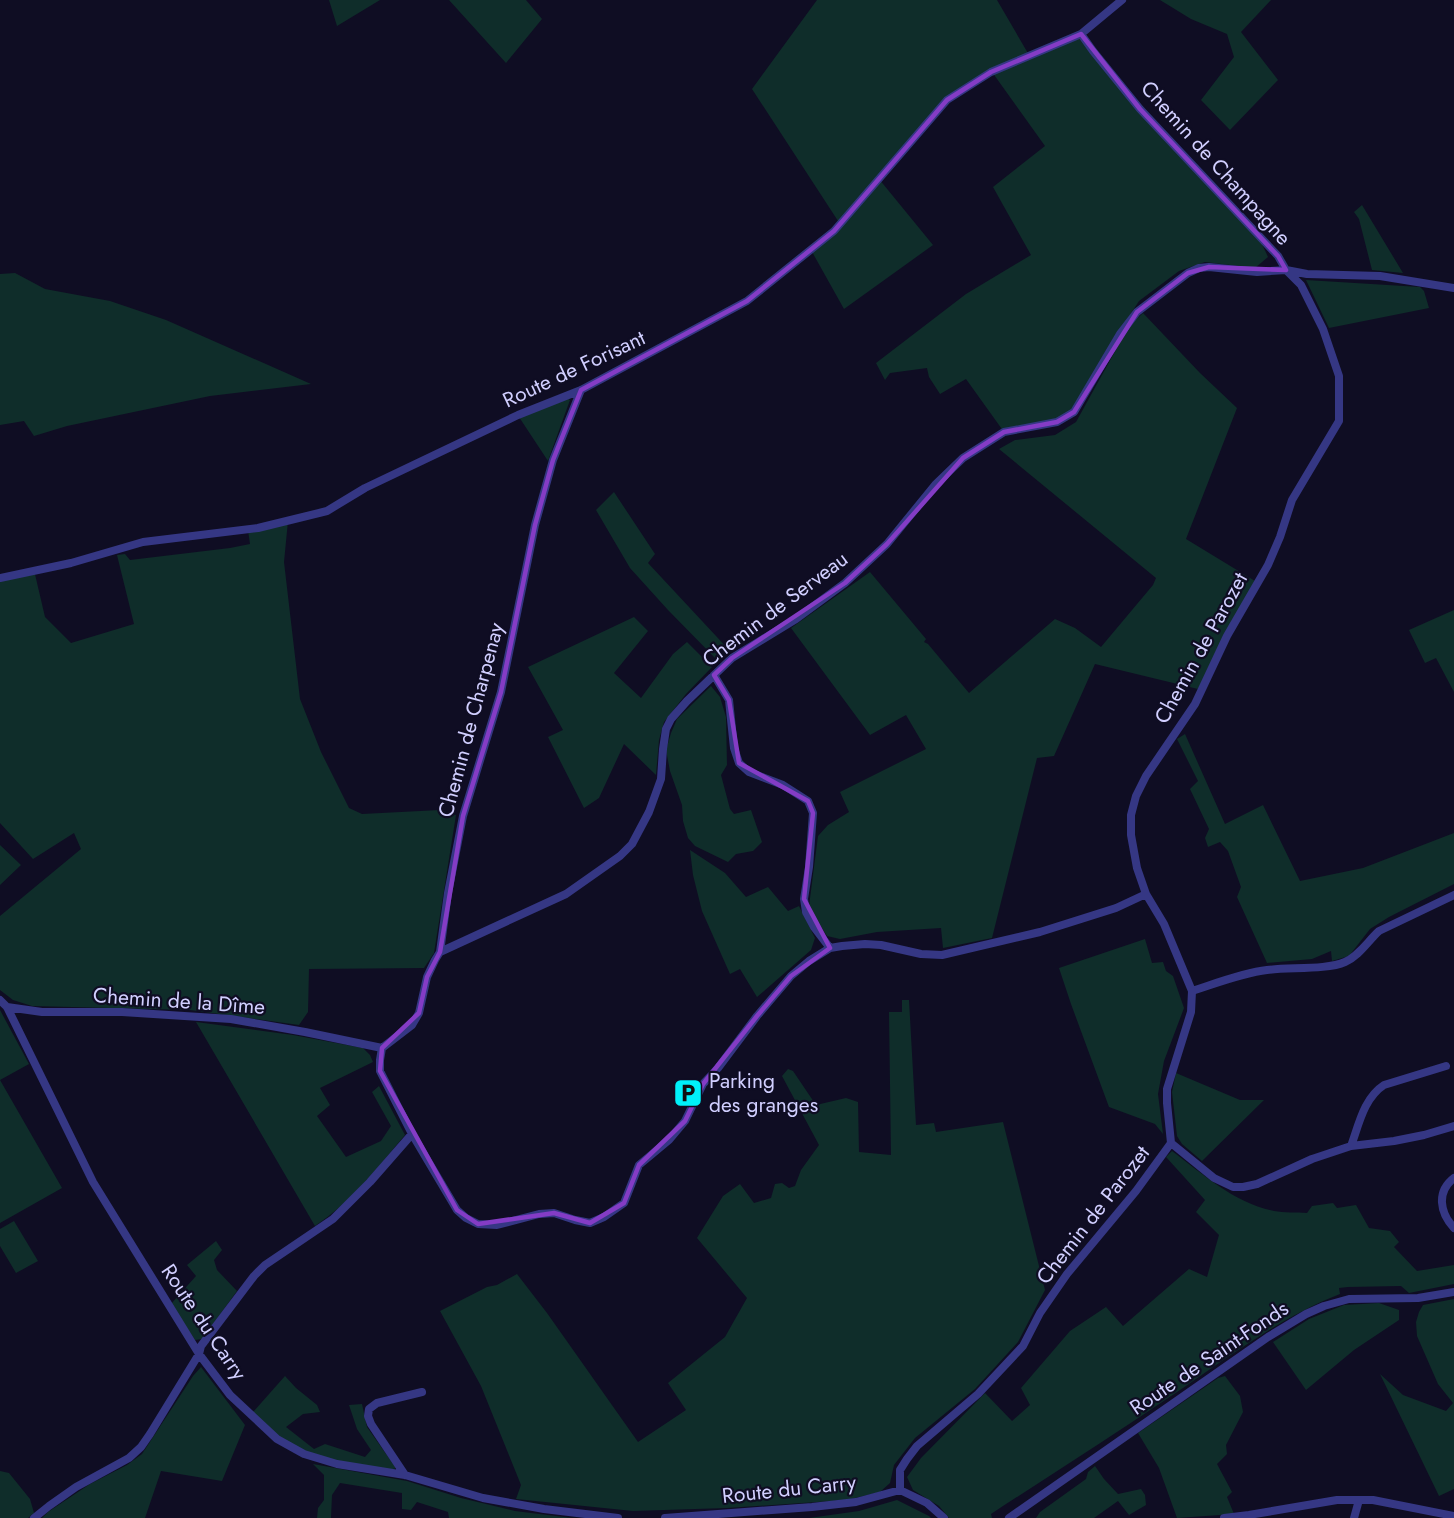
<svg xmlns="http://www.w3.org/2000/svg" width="1454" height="1518" viewBox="0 0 1454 1518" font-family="Jost,sans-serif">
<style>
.green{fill:#0f2d2a}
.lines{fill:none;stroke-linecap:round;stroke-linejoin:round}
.minor{stroke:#353784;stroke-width:8}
.marked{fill:none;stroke:#843cc5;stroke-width:4.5;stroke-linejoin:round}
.labels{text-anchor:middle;stroke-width:4.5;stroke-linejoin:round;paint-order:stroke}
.street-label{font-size:21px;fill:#d1cfff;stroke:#0f0d23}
.poi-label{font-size:21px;fill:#d1cfff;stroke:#0f0d23;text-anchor:start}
</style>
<rect width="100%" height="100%" fill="#0f0d23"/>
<!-- green -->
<path class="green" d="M329,0H380L337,26Z
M449,0H526L542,19L506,63Z
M817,0H997L1029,55L1081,34L1140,109L1256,231L1268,257L1255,268L1205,262L1179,271L1139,301L1119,332L1074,412L1057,422L1004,432L966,379L940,394L929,377L927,368L890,373L885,380L876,363L966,294L1031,255L993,187L1045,146L992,72L947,100L879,179L933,245L844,309L811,250L840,224L752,89Z
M1160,0H1271L1241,32L1278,80L1230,130L1201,100L1234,57L1227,34L1191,19Z
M1362,205L1403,273L1372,270L1359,219L1354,212Z
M15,273L45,289L110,301L166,320L311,384L210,396L67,426L34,436L24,421L0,425V274Z
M1306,280L1420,287L1424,291L1429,308L1329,328Z
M1143,313L1200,373L1237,408L1186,539L1255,581L1198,689L1095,664L1054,756L1037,758L992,938L943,948L941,928L877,932L840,939L827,936L814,916L809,906L818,836L828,825L849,812L840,792L926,749L906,715L870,735L791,628L870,572L926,639L924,642L928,644L969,693L1055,619L1075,628L1101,647L1153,585L1156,578L999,449L1015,440L1055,435L1076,422L1129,326Z
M566,397L570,400L548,461L519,417Z
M614,492L655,554L648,563L730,651L716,659L668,610L630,568L596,510Z
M288,521L284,562L300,699L321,752L349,808L362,814L440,810L456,815L434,953L424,968L309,969L308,1012L299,1025L190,1010L32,1006L13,1000L0,990V916L81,849L74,833L33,859L0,823V578L34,570L45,617L71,643L134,624L117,555L125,554L130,560L230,548L250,544L248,530Z
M1454,610V692L1436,658L1425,663L1409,630Z
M634,617L648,631L614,673L641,698L673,654L687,642L712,667L686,694L664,722L659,740L656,775L624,744L599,798L584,808L548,737L563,730L528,667Z
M711,686L720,697L726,717L727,765L721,775L730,809L734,814L751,810L762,842L753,851L736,854L728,862L695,846L688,838L683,821L682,805L670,771L666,750L671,733L677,719Z
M1185,734L1225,824L1263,805L1300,881L1363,868L1454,833V884L1389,917L1370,929L1349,956L1332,961L1331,951L1312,959L1267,963L1237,897L1241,887L1228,851L1220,842L1208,847L1205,838L1209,829L1190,789L1198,781L1177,739Z
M0,845L21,865L0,885Z
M690,850L725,873L746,897L768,887L788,911L799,906L815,938L811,950L757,997L740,969L730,974L702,911L693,875Z
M1145,939L1152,963L1163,962L1166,971L1173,976L1184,1008L1164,1061L1158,1094L1163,1134L1155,1124L1109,1107L1071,1004L1059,968Z
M902,1000H909L916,1125L934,1123L936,1132L1003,1122L1045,1290L1018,1342L975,1389L915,1438L894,1465L890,1483L880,1492L847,1500L727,1508L633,1511L516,1499L521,1485L481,1386L440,1311L487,1287L497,1285L517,1274L547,1313L638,1442L686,1410L668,1383L725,1337L747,1298L697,1238L723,1196L740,1184L754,1203L771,1198L775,1184L782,1183L789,1188L795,1186L801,1170L819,1145L782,1076L788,1069L793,1071L816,1105L846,1098L858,1102L859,1152L891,1155L889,1012H902Z
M0,1010L29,1064L0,1080L62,1188L0,1223Z
M196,1022L293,1035L363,1048L370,1055L373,1062L320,1088L330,1105L317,1116L346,1157L381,1141L391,1126L372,1092L379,1086L405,1135C378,1167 351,1202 315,1226Z
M1176,1073L1240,1100H1264L1202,1161L1182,1144L1177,1136L1172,1092Z
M1172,1151C1203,1174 1234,1203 1274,1211C1284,1213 1296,1212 1307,1213L1312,1206L1333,1203L1337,1208L1356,1205L1369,1228L1390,1231L1399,1242L1394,1247L1417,1271L1454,1265V1284L1409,1293L1401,1286L1348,1287L1339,1288L1340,1294C1283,1316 1233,1354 1183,1388C1120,1431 1055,1472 991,1514L992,1518H949L939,1506L913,1490L907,1477L921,1458L985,1393L1012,1421L1030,1405L1021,1388L1070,1331L1106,1307L1123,1326L1189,1269L1207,1277L1219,1235L1196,1212L1205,1200L1166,1157Z
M14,1221L38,1261L16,1273L0,1246V1229Z
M216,1241L222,1250L214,1260L217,1270L237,1291L202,1339L195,1340L171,1304L196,1276L187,1265Z
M1454,1299V1489L1439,1496L1380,1374L1403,1395L1446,1411L1453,1403L1438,1384L1417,1336L1416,1322L1419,1312L1423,1305Z
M1379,1303L1399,1310V1320L1354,1350L1306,1390L1273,1342L1309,1319L1344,1305Z
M201,1367L245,1425L222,1481L161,1471L145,1518H42L48,1512L90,1484L127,1465L142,1454L193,1376Z
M285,1376L296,1388L317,1405L320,1412L303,1414L286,1427L314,1449L325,1444L365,1457L371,1450L357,1429L349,1405L362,1404L367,1427L396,1468L391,1470C352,1464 309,1460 276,1435C267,1429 260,1419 253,1412Z
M1225,1376L1240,1396L1243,1412L1226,1445L1227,1454L1217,1464L1232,1492L1227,1497L1234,1514L1177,1518L1159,1468L1138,1433L1218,1378Z
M313,1464L407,1481L461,1498L515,1511L572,1518H449L448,1512L417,1502L411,1510L402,1509V1493L340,1483L332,1495L331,1518H317L318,1508L324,1500V1475Z
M1095,1466L1104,1479L1118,1494L1141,1489L1145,1495L1146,1505L1129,1515L1118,1501L1094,1518H1036L1040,1512L1086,1479L1088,1472Z
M0,1471L9,1473L30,1499L34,1513L28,1518H0Z
M897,1500L929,1516L931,1518H809L859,1511Z"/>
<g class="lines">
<!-- minor -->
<path class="minor" d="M1081,34L1093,51L1140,109L1278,256L1286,270L1307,274L1380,276L1454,288
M0,578L71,563L143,542L258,528L327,511L365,488L518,415L581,390L747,301L834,231L947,100L991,72L1081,34L1122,0
M714,675L729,700L734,748L739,763L749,772L783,785L808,801L813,813L809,867L804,899L806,912L814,927L830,948
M440,952L566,894L620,856L632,844L649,812L661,779L663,749L666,729L671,719L687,701L732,658L796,619L845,583L887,544L935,485L963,458L1004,432L1057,422L1074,412L1120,334L1137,312L1188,273L1199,268L1209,267L1257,272L1286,270L1301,285L1323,329L1339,376V421L1292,500L1280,537L1268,565L1227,636L1195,704L1146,776L1136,796L1131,815V835L1137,868L1146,894L1164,924L1192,991L1191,1012L1167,1089V1103L1171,1143L1136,1191L1067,1274L1040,1313L1023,1346L978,1394L917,1446L907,1459L900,1470V1490
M1192,991C1217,983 1242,973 1267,970C1289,967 1327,970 1345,962C1359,956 1368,941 1379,931L1454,895
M0,1000L7,1007L93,1182L199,1354L230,1395L277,1439L304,1454L337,1464L405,1475L483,1498L544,1509L618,1518
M7,1007L42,1012H122L231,1019L305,1032L382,1048
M382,1048L380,1060V1071L412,1134L457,1210L466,1218L478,1224L497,1225L539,1214L554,1213L575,1220L590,1223L604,1217L624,1203L639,1165L669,1140L685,1121L703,1084L718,1068L757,1016L791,976L809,961L830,948L842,946L865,944L881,945L921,954L942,955L1040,932L1116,908L1146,894
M382,1048L412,1025L419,1013L427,977L435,960L440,952L448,893L463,816L501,692L535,525L553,460L581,390
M1171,1143L1214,1178L1233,1187H1243L1257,1184L1312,1159L1351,1146L1394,1141L1424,1135L1454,1126
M1351,1146C1359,1124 1364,1098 1384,1085L1446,1066
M1454,1178C1436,1192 1440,1213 1454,1228
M405,1475L371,1424L368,1416L369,1409L377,1403L422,1392
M34,1518L49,1506L76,1487L129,1458L141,1447L150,1434L199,1354L201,1346L254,1276L265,1265L333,1219L370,1182L412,1134
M665,1518L812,1507L856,1502L900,1490L927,1503L944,1518
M1009,1518L1268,1337L1306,1314L1324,1306L1349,1299L1418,1298L1454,1292
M1224,1518L1249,1515L1337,1500H1373L1454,1516
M1354,1518L1359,1500"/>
</g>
<!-- marked area -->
<path class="marked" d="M1081,34L1140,109L1278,256L1286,270L1209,267L1188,273L1137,312L1074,412L1057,422L1004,432L963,458L887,544L845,583L732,658L714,675L729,700L739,763L808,801L813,813L804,899L830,948L791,976L757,1016L703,1084L685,1121L639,1165L624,1203L590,1223L554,1213L478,1224L457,1210L380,1071L382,1048L419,1013L427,977L440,952L463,816L501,692L535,525L553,460L581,390L747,301L834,231L947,100L991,72Z"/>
<!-- icons -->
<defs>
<g id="parking-square" transform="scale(1.5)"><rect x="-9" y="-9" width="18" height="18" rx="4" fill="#00f1fa" stroke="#0f0d23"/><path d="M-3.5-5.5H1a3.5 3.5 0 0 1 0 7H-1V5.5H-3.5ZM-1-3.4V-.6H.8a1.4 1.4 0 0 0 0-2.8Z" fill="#111"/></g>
</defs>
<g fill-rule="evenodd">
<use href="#parking-square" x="688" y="1093"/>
</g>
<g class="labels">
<!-- street labels -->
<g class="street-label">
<text transform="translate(1216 163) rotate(48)" y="7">Chemin de Champagne</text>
<text transform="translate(574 369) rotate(-25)" y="7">Route de Forisant</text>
<text transform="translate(775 609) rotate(-37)" y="7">Chemin de Serveau</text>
<text transform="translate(1201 648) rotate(-61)" y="7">Chemin de Parozet</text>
<text transform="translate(471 720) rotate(-75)" y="7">Chemin de Charpenay</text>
<text transform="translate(179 1001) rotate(4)" y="7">Chemin de la Dîme</text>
<text transform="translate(1093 1215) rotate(-52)" y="7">Chemin de Parozet</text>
<text transform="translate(204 1322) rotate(56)" y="7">Route du Carry</text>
<text transform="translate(1209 1358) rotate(-34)" y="7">Route de Saint-Fonds</text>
<text transform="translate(789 1489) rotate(-6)" y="7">Route du Carry</text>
</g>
<!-- poi labels -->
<g class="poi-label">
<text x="709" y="1088">Parking<tspan x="709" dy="24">des granges</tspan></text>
</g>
</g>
</svg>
